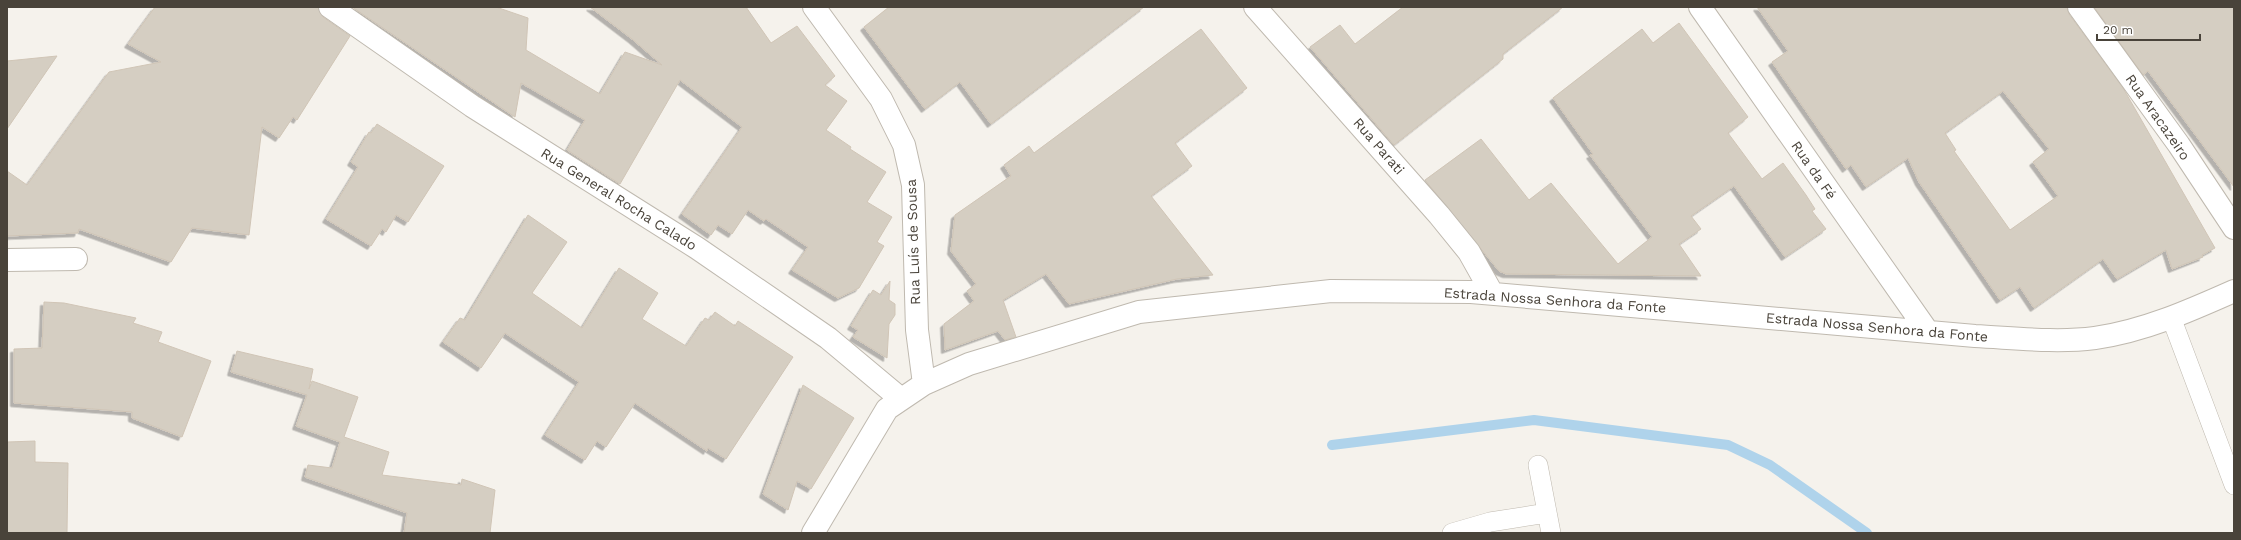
<svg xmlns="http://www.w3.org/2000/svg" width="2241" height="540" viewBox="0 0 2241 540" font-family="'Work Sans',sans-serif">
<style>
.lines{fill:none;stroke-linecap:round;stroke-linejoin:round}
.stream{stroke:#afd3eb;stroke-width:10}
.building{fill:#d5cec2;stroke:#d0c5b6;fill-rule:evenodd;filter:url(#shadow)}
.service-casing{stroke:#bfb9af;stroke-width:20}
.minor-casing{stroke:#bfb9af;stroke-width:24}
.service{stroke:#fff;stroke-width:19}
.minor{stroke:#fff;stroke-width:22}
.labels{text-anchor:middle;stroke-width:3;stroke-linejoin:round;paint-order:stroke}
.street-label{font-size:14px;fill:#49433a;stroke:#fff}
</style>
<defs>
<filter id="shadow"><feDropShadow dx="-3.5" dy="3.5" stdDeviation="0" flood-color="#0004"/></filter>
</defs>
<rect width="100%" height="100%" fill="#f5f2ec"/>
<g class="lines">
<!-- stream -->
<path class="stream" d="M1332,445L1534,420L1728,445L1770,465L1867,533"/>
</g>
<!-- building -->
<path class="building" d="M155,7H318L323,17L350,36L297,120L293,117L279,138L262,127L249,235L192,228L171,262L79,229L78,233L7,236V171L27,185L109,72L161,62L128,44Z
M352,7H496L528,18L526,50L600,94L625,52L662,65L632,39L590,7H746L771,43L797,26L835,76L825,85L847,101L826,130L851,147L850,149L886,172L867,202L892,217L877,242L884,246L859,288L838,298L792,270L808,247L766,219L764,221L748,210L732,234L718,225L711,235L682,214L742,127L680,80L620,184L567,150L585,120L521,83L515,117Z
M889,7H1144L991,124L960,82L925,109L864,27Z
M1403,7H1563L1503,54V59L1394,145L1310,47L1340,25L1355,44Z
M1757,7H2067L2069,14L2123,88L2215,248L2202,255L2203,257L2172,269L2166,250L2117,279L2103,259L2034,308L2020,287L2000,300L1919,182L1908,158L1866,187L1851,165L1846,169L1772,62L1788,51ZM2003,91L2049,149L2033,162L2058,196L2010,230L1954,151L1956,150L1945,133Z
M2094,7H2234V187L2148,71L2143,75Z
M1679,23L1748,117L1728,133L1762,179L1783,163L1806,195L1815,209L1812,211L1826,229L1785,257L1734,186L1691,216L1701,229L1679,244L1701,276L1506,274L1499,271L1425,180L1481,139L1529,200L1551,183L1618,264L1652,237L1590,155L1593,154L1553,98L1642,29L1653,43Z
M1201,29L1247,88L1175,143L1192,166L1151,196L1213,275L1177,279L1069,304L1046,274L1003,300L1016,337L1005,340L998,331L945,350L944,324L974,301L967,291L976,284L951,251L955,215L1011,176L1004,165L1029,146L1034,153Z
M57,56L7,129V61Z
M377,124L444,166L408,222L396,215L386,232L382,229L371,246L326,219L358,167L351,162L369,132L371,133Z
M528,215L567,242L532,293L582,328L619,268L658,293L642,319L686,346L705,318L709,320L715,312L735,326L738,321L793,357L726,459L708,448L707,451L635,403L606,447L597,441L585,460L545,435L579,382L505,333L481,368L443,342L460,318L465,320Z
M890,281L889,300L895,304V315L889,324L887,358L853,337L858,330L851,326L873,290L881,295Z
M44,302L64,303L136,318L133,323L162,332L158,342L211,361L182,437L132,418V412L14,403V349L42,348Z
M237,351L313,369L309,389L312,381L358,397L344,437L389,452L382,475L461,485L462,479L495,490L490,533H404L407,513L305,477L308,465L332,468L340,442L296,426L307,395L231,372Z
M803,385L854,418L811,489L797,481L788,510L763,494Z
M35,441V462L68,463L67,533H7V442Z"/>
<g class="lines">
<!-- service casing -->
<g class="service-casing">
<path id="service" d="M2171,317L2234,485
M1538,465L1551,533
M1452,533L1490,522L1547,513"/>
</g>
<!-- minor casing -->
<g class="minor-casing">
<path id="minor" d="M330,7L472,106L697,248L828,338L901,399
M814,7L881,99L904,145L913,185L917,330L924,384
M1255,7L1439,215L1469,252L1492,293
M1700,7L1928,332
M2079,7L2179,145L2234,228
M7,260L76,259
M813,533L887,409L924,384L969,364L1139,312L1331,291L1471,292L1975,336C2015,338 2056,343 2095,338C2144,331 2189,311 2234,291"/>
</g>
<!-- service -->
<use href="#service" class="service"/>
<!-- minor -->
<use href="#minor" class="minor"/>
</g>
<g class="labels">
<!-- street labels -->
<g class="street-label">
<text transform="translate(2158 117) rotate(55)" y="5">Rua Aracazeiro</text>
<text transform="translate(1379 146) rotate(49)" y="5">Rua Parati</text>
<text transform="translate(1814 170) rotate(55)" y="5">Rua da Fé</text>
<text transform="translate(619 199) rotate(32)" y="5">Rua General Rocha Calado</text>
<text transform="translate(913 242) rotate(-92)" y="5">Rua Luís de Sousa</text>
<text transform="translate(1555 300) rotate(4)" y="5">Estrada Nossa Senhora da Fonte</text>
<text transform="translate(1877 327) rotate(5)" y="5">Estrada Nossa Senhora da Fonte</text>
</g>
</g>
<!-- border -->
<rect width="2241" height="540" fill="none" stroke="#49433a" stroke-width="16"/>
<!-- scale -->
<path d="M2097 34v6h103v-6" fill="none" stroke="#49433a" stroke-width="2"/>
<text x="2103" y="34" font-size="12" fill="#49433a" stroke="#ffffff" stroke-width="3" paint-order="stroke">20 m</text>
</svg>
